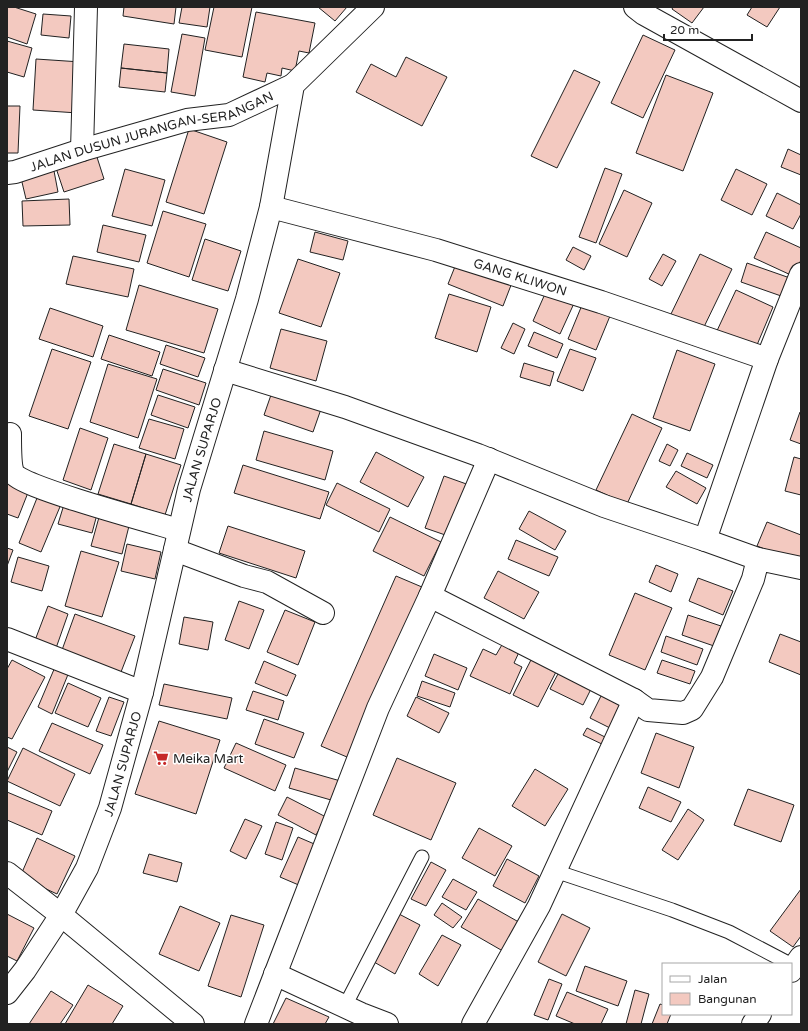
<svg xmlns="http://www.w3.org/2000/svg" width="808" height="1031" viewBox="0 0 808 1031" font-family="'Varela Round',sans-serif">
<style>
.building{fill:#f3c9c0;stroke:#222}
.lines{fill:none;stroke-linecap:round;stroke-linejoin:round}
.lane-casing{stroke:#222;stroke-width:15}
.street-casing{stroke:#222;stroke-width:24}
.secondary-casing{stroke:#222;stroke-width:24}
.lane{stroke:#fff;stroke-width:13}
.street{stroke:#fff;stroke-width:22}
.secondary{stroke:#fff;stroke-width:22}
.labels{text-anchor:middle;stroke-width:3;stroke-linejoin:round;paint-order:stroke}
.street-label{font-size:13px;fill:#222;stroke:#fff}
.poi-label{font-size:13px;fill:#222;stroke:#fff;text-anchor:start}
</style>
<rect width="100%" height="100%" fill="#fff"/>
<!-- building -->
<path class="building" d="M7,7H14L36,14L27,44L7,37Z
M124,7H176L174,24L123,16Z
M182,7H210L207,27L179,23Z
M214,7H252L242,57L205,50Z
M318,7H347L335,21Z
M673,7H704L692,23L672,9Z
M752,7H780L767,27L747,15Z
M256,12L315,23L309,53L299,51L295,71L282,68L281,76L267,73L265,82L243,77Z
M43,14L71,16L69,38L41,35Z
M182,34L205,38L195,96L171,92Z
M643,35L675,50L643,118L611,103Z
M7,41L32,48L24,77L7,72Z
M124,44L169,49L167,73L121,68Z
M406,57L447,77L422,126L356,92L371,64L396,77Z
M36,59L81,62L78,113L33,110Z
M121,68L167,73L165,92L119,87Z
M574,70L600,82L557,168L531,156Z
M666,75L713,93L683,171L636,153Z
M7,106H20L18,153H7Z
M189,129L227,142L204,214L166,202Z
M788,149L801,155V175L781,167Z
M95,151L104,179L64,192L55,165Z
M605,168L622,174L596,243L579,237Z
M125,169L165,180L152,226L112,216Z
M736,169L767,184L752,215L721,200Z
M54,171L58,192L26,199L21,178Z
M624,190L652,203L627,257L599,244Z
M777,193L801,205V214L793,229L766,216Z
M69,199L70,225L23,226L22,201Z
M163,211L206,224L189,277L147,263Z
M103,225L146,235L139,262L97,252Z
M315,232L348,241L343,260L310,252Z
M766,232L801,248V260L793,276L754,258Z
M205,239L241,251L228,291L192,280Z
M573,247L591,256L584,270L566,260Z
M663,254L676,261L662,286L649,279Z
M700,254L732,269L702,331L670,316Z
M73,256L134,269L128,297L66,284Z
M298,259L340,273L321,327L279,313Z
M458,259L513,280L503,306L448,284Z
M747,263L790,278L784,297L741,282Z
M139,285L218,309L204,353L126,330Z
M548,287L576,299L560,334L533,321Z
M736,290L773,307L754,352L715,335Z
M449,294L491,307L477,352L435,338Z
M582,305L610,316L596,350L568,339Z
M50,308L103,326L93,357L39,339Z
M513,323L525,329L514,354L501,348Z
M281,329L327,341L316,381L270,368Z
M534,332L563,344L557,358L528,346Z
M109,335L160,352L152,376L101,359Z
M166,345L205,358L198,377L160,364Z
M52,349L91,362L68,429L29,416Z
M570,349L596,358L583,391L557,381Z
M677,350L715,364L690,431L653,418Z
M524,363L554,372L550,386L520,377Z
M108,364L157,379L138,438L90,422Z
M163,369L206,383L199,405L156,390Z
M272,392L321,409L313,432L264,415Z
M158,395L195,407L188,428L151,415Z
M800,412H801V444L790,440Z
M632,414L662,428L627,504L596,490Z
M149,419L184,429L175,459L139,448Z
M80,428L108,438L91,490L63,480Z
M264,431L333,451L325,480L256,460Z
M114,444L146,454L131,504L98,494Z
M667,444L678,450L670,466L659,461Z
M376,452L424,477L408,507L360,482Z
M687,453L713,465L707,478L681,466Z
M146,454L181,465L165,515L131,504Z
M794,457L801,459V495L785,491Z
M243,465L329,492L320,519L234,493Z
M676,471L706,488L697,504L666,487Z
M7,476L31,485L18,518L7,514Z
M444,476L472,486L454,538L425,528Z
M337,483L390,509L379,532L326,505Z
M39,493L62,502L41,552L19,543Z
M66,498L99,507L92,533L58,524Z
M101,510L131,518L122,554L91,546Z
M529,511L566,531L555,550L519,529Z
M390,517L441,542L424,576L373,551Z
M767,522L801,535V563L757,546Z
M228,526L305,551L296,578L219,553Z
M516,540L558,557L549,576L508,559Z
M127,544L161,552L155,579L121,571Z
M7,548L13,550L7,566Z
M81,551L119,562L102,617L65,606Z
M18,557L49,566L42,591L11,582Z
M656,565L678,574L671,592L649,582Z
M498,571L539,592L524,619L484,598Z
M396,576L429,590L354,760L321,746Z
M698,578L733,591L723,615L689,601Z
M635,593L672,608L645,670L609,655Z
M239,601L264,610L249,649L225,640Z
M48,606L68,614L55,651L34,643Z
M285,610L315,622L298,665L267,652Z
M75,614L135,636L121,672L62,650Z
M688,615L721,626L714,646L682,635Z
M184,617L213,622L208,650L179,644Z
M780,634L801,642V675L769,662Z
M666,636L703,649L697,665L661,652Z
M503,643L520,650L514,663L522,667L510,694L470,676L483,649L496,655Z
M434,654L467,668L458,690L425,676Z
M533,656L558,668L538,707L513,695Z
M12,660L45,677L12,739L7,737V669Z
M662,660L695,671L690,684L657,673Z
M264,661L296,675L287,696L255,683Z
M55,667L69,672L52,714L38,707Z
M559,672L591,689L583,705L550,689Z
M422,681L455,693L450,707L417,696Z
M68,683L101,698L88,727L55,713Z
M164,684L232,698L227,719L159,705Z
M253,691L284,701L278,720L246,710Z
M602,694L628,708L616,731L590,718Z
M109,697L124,702L111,736L96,731Z
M416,697L449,713L439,733L407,716Z
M264,719L304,733L294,758L255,744Z
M159,721L220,740L196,814L135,794Z
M52,723L103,745L90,774L39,751Z
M587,728L609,739L606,746L583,735Z
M656,733L694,747L679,788L641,773Z
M236,743L286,765L275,791L224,768Z
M7,747L17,752L7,772Z
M23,748L75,774L60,806L7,781Z
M397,758L456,783L431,840L373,815Z
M295,768L344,782L338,802L289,788Z
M535,769L568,789L545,826L512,806Z
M648,787L681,802L671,822L639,808Z
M748,789L794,805L781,842L734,825Z
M7,792L52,811L42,835L7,820Z
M287,797L326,817L316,835L278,815Z
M688,809L704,820L678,860L662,850Z
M245,819L262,826L246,859L230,851Z
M276,822L293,828L282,860L265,854Z
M479,828L512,846L495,876L462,858Z
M298,837L319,846L301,886L280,877Z
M37,838L75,856L57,894L20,877Z
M149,854L182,863L177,882L143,873Z
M507,859L539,876L525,903L493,886Z
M431,862L446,870L426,906L411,899Z
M453,879L477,892L466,910L442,897Z
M801,889V936L793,947L770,931Z
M478,899L524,925L508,954L461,927Z
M442,903L462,917L453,928L434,915Z
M180,906L220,923L199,971L159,954Z
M7,914L34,928L17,961L7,956Z
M399,914L420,925L395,974L374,962Z
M562,914L590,928L566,976L538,962Z
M231,915L264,925L241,997L208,986Z
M442,935L461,945L438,986L419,974Z
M585,966L627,981L618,1006L576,991Z
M549,979L562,984L548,1020L534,1015Z
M88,985L123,1006L112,1024H65Z
M635,990L649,994L641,1024H626Z
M51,991L73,1005L60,1024H29Z
M567,992L608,1009L601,1024H575L556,1016Z
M286,998L329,1017L325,1024H273Z
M660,1004L663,1005V1014H671L667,1024H652Z"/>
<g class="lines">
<!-- lane casing -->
<g class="lane-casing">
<path id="lane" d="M555,871L672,910L729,932L790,964
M345,1006L422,857"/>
</g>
<!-- street casing -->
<g class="street-casing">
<g id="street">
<path d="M635,7L644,14L801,101"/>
<path d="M82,150L86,7"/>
<path id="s1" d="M7,173L15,172L82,150L187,120L229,115L293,85"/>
<path id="s2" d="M271,207L436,250L601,302L767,359"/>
<path d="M225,370L345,407L478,455L604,506L705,540"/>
<path d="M10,434C10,442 10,468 14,474C22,487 155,523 179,530"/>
<path d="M175,550L244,576L267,582L323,613"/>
<path d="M758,559L705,540L767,359L801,274"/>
<path d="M430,596L489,459"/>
<path d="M7,639L142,692"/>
<path d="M7,873L61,915"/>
<path d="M791,971L801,957"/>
<path d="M275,974L361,1014L387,1024"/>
<path d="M256,1024L378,708L430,596L634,700L648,710L683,713L692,709L712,677L753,579L758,559L801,568"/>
<path d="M473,1024L539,906L634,700"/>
<path d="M753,1024L760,1014"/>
</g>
</g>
<!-- secondary casing -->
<g class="secondary-casing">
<g id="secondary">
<path d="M61,915L193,1024"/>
<path id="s3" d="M7,993L25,970L61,915L87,868L110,808L142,692L189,489L247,299L271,207L293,85L373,7"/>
</g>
</g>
<!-- lane -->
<use href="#lane" class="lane"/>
<!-- street -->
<use href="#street" class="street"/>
<!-- secondary -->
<use href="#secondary" class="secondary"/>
</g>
<!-- icons -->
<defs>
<g id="supermarket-bare" transform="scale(1.2)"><path d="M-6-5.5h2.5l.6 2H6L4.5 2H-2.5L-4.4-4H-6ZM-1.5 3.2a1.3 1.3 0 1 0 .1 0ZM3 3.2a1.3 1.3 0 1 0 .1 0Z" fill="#c62828" stroke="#fff" stroke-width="2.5" paint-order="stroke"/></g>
</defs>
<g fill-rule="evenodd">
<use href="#supermarket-bare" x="161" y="758"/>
</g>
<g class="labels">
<!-- street labels -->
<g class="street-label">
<text dy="5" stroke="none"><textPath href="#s1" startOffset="151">JALAN DUSUN JURANGAN-SERANGAN</textPath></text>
<text dy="5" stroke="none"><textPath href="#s2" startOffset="259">GANG KLIWON</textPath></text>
<text dy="5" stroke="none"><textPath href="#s3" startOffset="583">JALAN SUPARJO</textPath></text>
<text dy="5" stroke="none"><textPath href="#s3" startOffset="259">JALAN SUPARJO</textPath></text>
</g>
<!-- poi labels -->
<g class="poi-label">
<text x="173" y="763">Meika Mart</text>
</g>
</g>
<!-- border -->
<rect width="808" height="1031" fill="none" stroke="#222222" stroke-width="16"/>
<!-- legend -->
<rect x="662" y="963" width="130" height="52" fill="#ffffff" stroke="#a7a7a7"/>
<rect x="670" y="976" width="20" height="6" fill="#ffffff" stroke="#a7a7a7"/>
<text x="698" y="983" font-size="12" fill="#222222">Jalan</text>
<rect x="670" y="993" width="20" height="12" fill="#f3c9c0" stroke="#a7a7a7"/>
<text x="698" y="1003" font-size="12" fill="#222222">Bangunan</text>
<!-- scale -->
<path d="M664 34v6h88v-6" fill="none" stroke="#222222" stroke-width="2"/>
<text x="670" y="34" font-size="12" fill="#222222" stroke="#ffffff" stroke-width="3" paint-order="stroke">20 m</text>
</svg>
